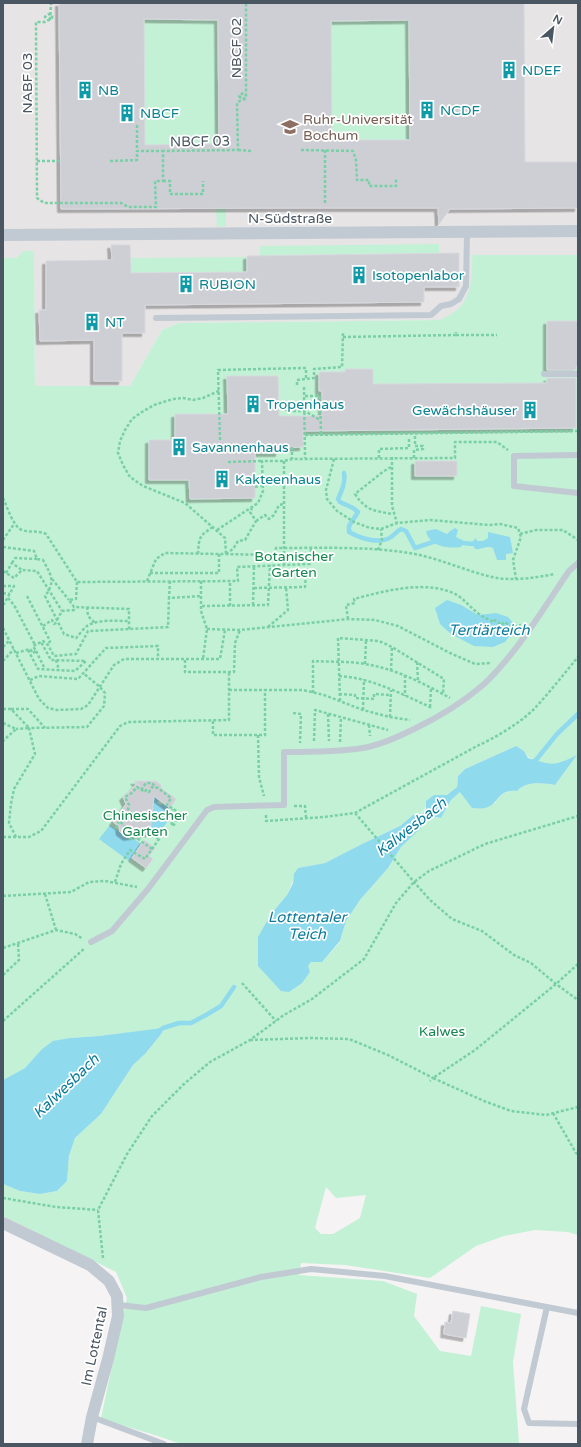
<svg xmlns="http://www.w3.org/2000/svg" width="581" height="1447" viewBox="0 0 581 1447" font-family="'Varela Round',sans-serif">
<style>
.education{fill:#e6e4e5}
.green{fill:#c3f1d5;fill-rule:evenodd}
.water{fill:#90daee}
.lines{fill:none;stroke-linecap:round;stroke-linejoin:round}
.stream{stroke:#90daee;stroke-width:4.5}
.building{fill:#cdcfd5;stroke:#d7d9de;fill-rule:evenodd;filter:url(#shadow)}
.path{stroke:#7ad0a6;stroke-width:2.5;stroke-dasharray:3 2;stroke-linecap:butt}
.lane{stroke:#c1cad2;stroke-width:6}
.street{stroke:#c1cad2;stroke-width:12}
.path-bridge{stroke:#7ad0a6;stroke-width:2.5;stroke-dasharray:3 2;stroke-linecap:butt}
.labels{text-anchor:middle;stroke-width:3.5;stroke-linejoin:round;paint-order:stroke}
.street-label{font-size:14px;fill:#4a5661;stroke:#fff}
.culture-label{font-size:14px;fill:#0d838f;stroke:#fff;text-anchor:start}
.education-label{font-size:14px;fill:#785e54;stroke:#fff;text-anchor:start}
.park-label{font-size:14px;fill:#17864f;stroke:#fff}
.water-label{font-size:15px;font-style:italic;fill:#0c7c9b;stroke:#fff}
</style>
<defs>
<filter id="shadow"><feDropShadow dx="-3.5" dy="3.5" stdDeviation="0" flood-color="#0004"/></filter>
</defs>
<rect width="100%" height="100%" fill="#f5f3f3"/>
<!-- education -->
<path class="education" d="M3,3H578V255H472L473,274L470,291L464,302L457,310L449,316L438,320L179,323L162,330L130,386H35L34,251L17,258H3Z"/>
<!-- green -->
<path class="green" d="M144,19L218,20L219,144L145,145Z
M409,20L410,140H332L331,21Z
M216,208H226V226L217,227Z
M439,244V253L266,255L267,271L255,256H260V246Z
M23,251H34L35,386H130L162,330L179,323L438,320C470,310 473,285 472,255H578V1235L568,1232L535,1230L504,1236L476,1246L430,1278L345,1265L301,1263L299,1275L383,1281L417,1294L414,1316L440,1351L471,1356L481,1306L521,1314L513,1362L519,1444H181C155,1434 128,1428 101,1418L114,1357L127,1298L116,1272L3,1216V1184L20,1191L40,1194L57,1191L67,1181L69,1156L75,1138L101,1114L133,1065L145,1054L162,1033L163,1029L99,1036L70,1038L41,1050L25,1068L3,1080V258H17ZM516,746L524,751L528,757L548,765L563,762L576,756L555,785C542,783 527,781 517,791C507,790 500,794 495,803L472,808L461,791L451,800L441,818L431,816L424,820L421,827L401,847L388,868L360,900L346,921L340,942L323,961L311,962L308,966L271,914L287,895L298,868L325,863L362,844L400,826L413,815L420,816L434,795H447L457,787L458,776L465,769ZM326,1187L336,1198L366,1195L360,1218L333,1234H321L315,1228Z
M247,257V272L131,273L130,258Z"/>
<!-- water -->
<path class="water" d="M455,528L458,530L456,537L464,541L461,547C447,549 429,546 426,531L436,529L447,534L450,531Z
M488,532L510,537L513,553L506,554V560H497L493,548C486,545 482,550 475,549L472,542L476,538L477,541H483L488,538Z
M447,600L461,605L478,615L496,613L508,617L513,623L512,633L505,642L493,647L474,646L451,634L440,624L435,608Z
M516,746L524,751L528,758C552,765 553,767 577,755L555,785C542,783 527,781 517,791C497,789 499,805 485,808C481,809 476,808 472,808L460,792L451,800L441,818L431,816L424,820L422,827L401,847L388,868L360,900L346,921L340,941L322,962H311L308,966L310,972L302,983L289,992L281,991L258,966V937L271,914L287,895L293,883L294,874L298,868L325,863L362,844L400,826L413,815L420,816L426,809V801L434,795H447L457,787L458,776L465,769Z
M138,789L161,797L157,803L161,805L163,804L168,807L169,820L156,836L151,833L152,827L147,825L140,836L134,833Z
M110,825L131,840L133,838L148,849L145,853L138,848L129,861L99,839Z
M163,1028L162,1033L145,1054L133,1065L101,1114L75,1138L69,1156L67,1181L57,1191L40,1194L20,1191L3,1184V1080L25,1068L41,1050L53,1041L70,1038L99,1036Z"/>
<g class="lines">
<!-- stream -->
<path class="stream" d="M344,473C346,482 342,491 338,499L340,502L353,508L358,512L349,526V532C360,538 379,545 391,537C394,535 397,531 401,529L406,531L415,548L433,542
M463,543L473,544
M531,763L536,760L557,734L578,714
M158,1032L163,1028L179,1023H191L206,1015L221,1006L234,987"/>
</g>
<!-- building -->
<path class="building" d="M59,3H524L525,162H578V208L450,209L439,224L438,208H306L61,209ZM144,19L218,20L219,144L145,145ZM409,20L410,140H332L331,21Z
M111,245H130L131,273L247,272V256L459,253V287H424V302L145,305V333H122V381H94V340L40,341L39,310H46V261L112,260Z
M547,321H578V366H576V370H547Z
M345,369H373V384L547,383V378H576V428L303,431V447L279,448V453H255V498L190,499L189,480H149V440H175V414H228L227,376H278L279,416H322V391H319V372H345Z
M415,461H457V476H415Z
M134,781H156L161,785V788L176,799L170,808L154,796L150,833L127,837L120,832L119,826L113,822L126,804L123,797L132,789L136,784L140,786Z
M144,840L155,848L149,856L153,859L146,868L132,858Z
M453,1311L470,1314L466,1338L444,1334L445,1322L451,1323Z"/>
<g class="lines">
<!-- path -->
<path class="path" d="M51,3V4
M50,20H48L45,17L47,15L49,14L52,15V18L45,22H36L37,198L44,203H121L128,207H156L155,181H163V151L238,150L237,103L241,100L245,99L246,95L243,93L239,96L242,99L246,98V3
M137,125V151H163
M238,150L252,151
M301,150L353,151L356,160L357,180H369V186H396V178
M325,150V204
M37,161H60
M110,161L137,160V151
M163,181H170V194H203V181
M456,335H497
M343,337L456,335V332
M297,385V380L314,378V369L342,367L343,333
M304,387L305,458
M219,391L203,398L193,400L183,398L173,399L154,405L142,412L132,419L125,430L120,441L118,453L123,465L130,477L143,486L185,503L225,538L226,554
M305,396H320L321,435
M286,403V411H305L320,420
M305,435L578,431
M220,440L218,370L306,368V378
M292,447V459
M392,457V506L397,523
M379,458V449L409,448V437
M414,458V450L423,449V446H415V434
M334,459L326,490L327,499L337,511L354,522L370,528L381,529L397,523L430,520L489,525L500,524L518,528L521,537L513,560L516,579
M284,461V565
M228,462L262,461
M391,467L384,471L355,494C366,511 375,511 393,514
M255,487L262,485
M3,498C7,506 13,527 22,530C30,533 38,530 46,534L77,582L238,581L237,567L310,564L311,549
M256,521L265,515L269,519L274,515L279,505L284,504
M217,530L258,503L263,491L262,461H284L292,459L455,458V442H497L508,450
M520,534L536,530H563L578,540
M3,540L14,524
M3,547L34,551L37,559L43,560C51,575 56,581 45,596L64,634L76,638C79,635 83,629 87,626C98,619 116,621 128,621
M378,550L382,540L381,529
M198,554C199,537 199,536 213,527
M226,554L233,549L238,541L245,540L256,521L250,512L252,508
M12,563L15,558L37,559
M3,571L14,578L22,570L37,571L62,611
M6,573L12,563L22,570
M150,573H219V554
M52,579L69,600
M147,581L156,559L165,553L275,555L276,548C319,548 373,546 415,554C440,559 464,570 488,576C509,582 534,578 555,574
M170,581L169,598L202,596
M201,581V611L207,629L203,659
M77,582L76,599L69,600L74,607L129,609V630
M3,586H14L4,604H3
M254,588L305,587L306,574
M3,593L10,594
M27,596L50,641L48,645
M8,598L14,605L35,645
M253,605L254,566
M202,606L268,605L270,565
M230,606V581
M87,607L88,616L95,623
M348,619L346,605L355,603L354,599C384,591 428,579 457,595C465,600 471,608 479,614C483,617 487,619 492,621L493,619L502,625L504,622L513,627L521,625
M57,620L62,611L74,610V607
M43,626L52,620L54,624L58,622
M268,627L288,610L286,587
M3,628L39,699L48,708L57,710L81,709L88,705L114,665L124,659H220L225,630
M207,629L240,630L348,619L375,620L398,626L448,652L475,664L491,663
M3,647L9,641
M28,650L38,669L75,671L86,661L51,660L41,642
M36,651L44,667
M16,653L30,649L33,653
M33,653L36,651L33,646L43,641L48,645L54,656L76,654L88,631L168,627L169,598
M56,660L59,670
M185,660V672H234L235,643L240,630
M3,661L14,649
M417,662L418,681
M365,664L366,640
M391,671L392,647
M405,675V696
M339,676C372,678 402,694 432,708
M30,680L39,676L78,679L106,648L158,646V659
M229,690H303L324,695L363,710L390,717L410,720
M313,693V661C330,662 348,661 365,664C396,669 423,683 450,698
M339,694L355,695V698L374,699V694L391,695
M340,701L338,638L379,641L392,647L444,679L443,694
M430,707L431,688
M3,709H11L29,728L16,729
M11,709H28L45,728
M363,710L364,679
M293,713L301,714L300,743
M328,714L329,741
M390,717L391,690
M213,721V735H265V689
M3,723L16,729L3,741
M369,725L370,736
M258,735L259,777L264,796
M314,741L315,710L388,730
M340,742L341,717
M141,790L146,783H152L157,788
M294,806H305L306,818
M355,813L414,882L430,900L452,919L482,931L514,955L531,963L556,984L578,1000
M266,815V821L324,817L355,813L477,746C495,738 520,723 534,709C549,693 564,674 578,657
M172,825L171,816L173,809
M116,828L119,821
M148,830L151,834L159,839
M3,837H29L41,831L120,726L128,722L229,720V672
M16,837L9,823L11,804L14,789L35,754L29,728L87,727L104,706L105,693L100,687L83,673
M152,849L134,836L131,839L125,834L124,825L119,821L121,818L132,814L128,809L129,805L125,797L132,793L137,787L145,792L146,790L149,792L152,787L158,788L171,798L167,805L181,814L173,826
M115,882L121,864L130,850L145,859L159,839V834
M45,894L56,930
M3,896L71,892L89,882L105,881L137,887
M3,948L56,930L75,934L83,939
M578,964L556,984L475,1050L433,1078L484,1101L511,1111L546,1115L578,1107
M3,975L19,960L18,942
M242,983L276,1021
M3,1021L85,948
M250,1040L310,1038L349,1039L388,1055L433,1078L430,1081
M553,1113L576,1153L578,1154
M3,1198L56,1207L98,1210
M103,1258L98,1210L127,1154L152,1116L184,1084L210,1062L250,1040L284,1015L312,999L364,959L396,903L414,882L429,871L485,844L578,816"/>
<!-- lane -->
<path class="lane" d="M156,318L431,315L441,306L451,304L459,299L466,286L467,232
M544,374H578
M578,455L514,456V486L578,493
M91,942L112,931L148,889L207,810L214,807L284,805V752C310,752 337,752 363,748C381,745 398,737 414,729C439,717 462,703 483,685C517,653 543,609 569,571L578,563
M119,1305L146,1308L261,1277L311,1269L385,1276L578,1313
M547,1307L524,1409L529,1423L578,1424
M92,1417L164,1444"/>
<!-- street -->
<path class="street" d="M3,235L578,231
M3,1223L90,1265L109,1281L117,1296L118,1316L108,1359L92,1417L87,1444"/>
<!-- path-bridge -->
<path class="path-bridge" d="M50,20L51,4"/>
</g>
<!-- icons -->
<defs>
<g id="building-bare" transform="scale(1.38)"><path d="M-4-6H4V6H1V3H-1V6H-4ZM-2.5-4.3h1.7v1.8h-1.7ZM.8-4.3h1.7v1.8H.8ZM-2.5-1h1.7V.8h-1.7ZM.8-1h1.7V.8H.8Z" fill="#0f9aa8" stroke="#fff" stroke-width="2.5" paint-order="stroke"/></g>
<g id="university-bare" transform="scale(1.38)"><path d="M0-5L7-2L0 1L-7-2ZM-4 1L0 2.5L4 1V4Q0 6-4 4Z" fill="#8d6e63" stroke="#fff" stroke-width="2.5" paint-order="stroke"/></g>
</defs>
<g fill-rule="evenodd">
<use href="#building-bare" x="509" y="70"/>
<use href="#building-bare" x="85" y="90"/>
<use href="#building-bare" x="427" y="110"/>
<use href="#building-bare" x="127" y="113"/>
<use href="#university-bare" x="290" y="127"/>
<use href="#building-bare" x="359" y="275"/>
<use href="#building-bare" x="186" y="284"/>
<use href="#building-bare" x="92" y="322"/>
<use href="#building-bare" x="253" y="404"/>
<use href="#building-bare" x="530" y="410"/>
<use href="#building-bare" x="179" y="447"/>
<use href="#building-bare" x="222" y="479"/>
</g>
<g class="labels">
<!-- street labels -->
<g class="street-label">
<text transform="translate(236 48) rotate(-90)" y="5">NBCF 02</text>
<text transform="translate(27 83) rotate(-90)" y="5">NABF 03</text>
<text transform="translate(200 141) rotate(-1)" y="5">NBCF 03</text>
<text x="290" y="223">N-Südstraße</text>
<text transform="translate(94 1346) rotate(-78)" y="5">Im Lottental</text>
</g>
<!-- culture labels -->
<g class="culture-label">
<text x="522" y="75">NDEF</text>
<text x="98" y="95">NB</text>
<text x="440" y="115">NCDF</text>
<text x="140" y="118">NBCF</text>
<text x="372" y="280">Isotopenlabor</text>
<text x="199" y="289">RUBION</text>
<text x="105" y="327">NT</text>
<text x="266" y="409">Tropenhaus</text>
<text x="517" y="415" text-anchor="end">Gewächshäuser</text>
<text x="192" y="452">Savannenhaus</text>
<text x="235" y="484">Kakteenhaus</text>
</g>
<!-- education labels -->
<g class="education-label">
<text x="303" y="124">Ruhr-Universität<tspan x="303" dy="16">Bochum</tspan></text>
</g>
<!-- park labels -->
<g class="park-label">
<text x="294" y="561">Botanischer<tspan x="294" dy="16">Garten</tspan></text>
<text x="145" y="820">Chinesischer<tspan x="145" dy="16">Garten</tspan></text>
<text x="442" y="1036">Kalwes</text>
</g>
<!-- water labels -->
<g class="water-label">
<text x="489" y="635">Tertiärteich</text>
<text transform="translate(411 827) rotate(-38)" y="5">Kalwesbach</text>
<text x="307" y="922">Lottentaler<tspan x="307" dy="17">Teich</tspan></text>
<text transform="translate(66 1086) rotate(-44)" y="5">Kalwesbach</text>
</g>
</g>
<!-- border -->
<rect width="581" height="1447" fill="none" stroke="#4a5661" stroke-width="8"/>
<!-- north arrow -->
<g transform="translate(553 28) rotate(28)" stroke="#ffffff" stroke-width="3" paint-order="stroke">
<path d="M0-3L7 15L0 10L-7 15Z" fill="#4a5661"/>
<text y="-6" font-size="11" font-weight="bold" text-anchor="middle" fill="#4a5661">N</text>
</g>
</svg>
